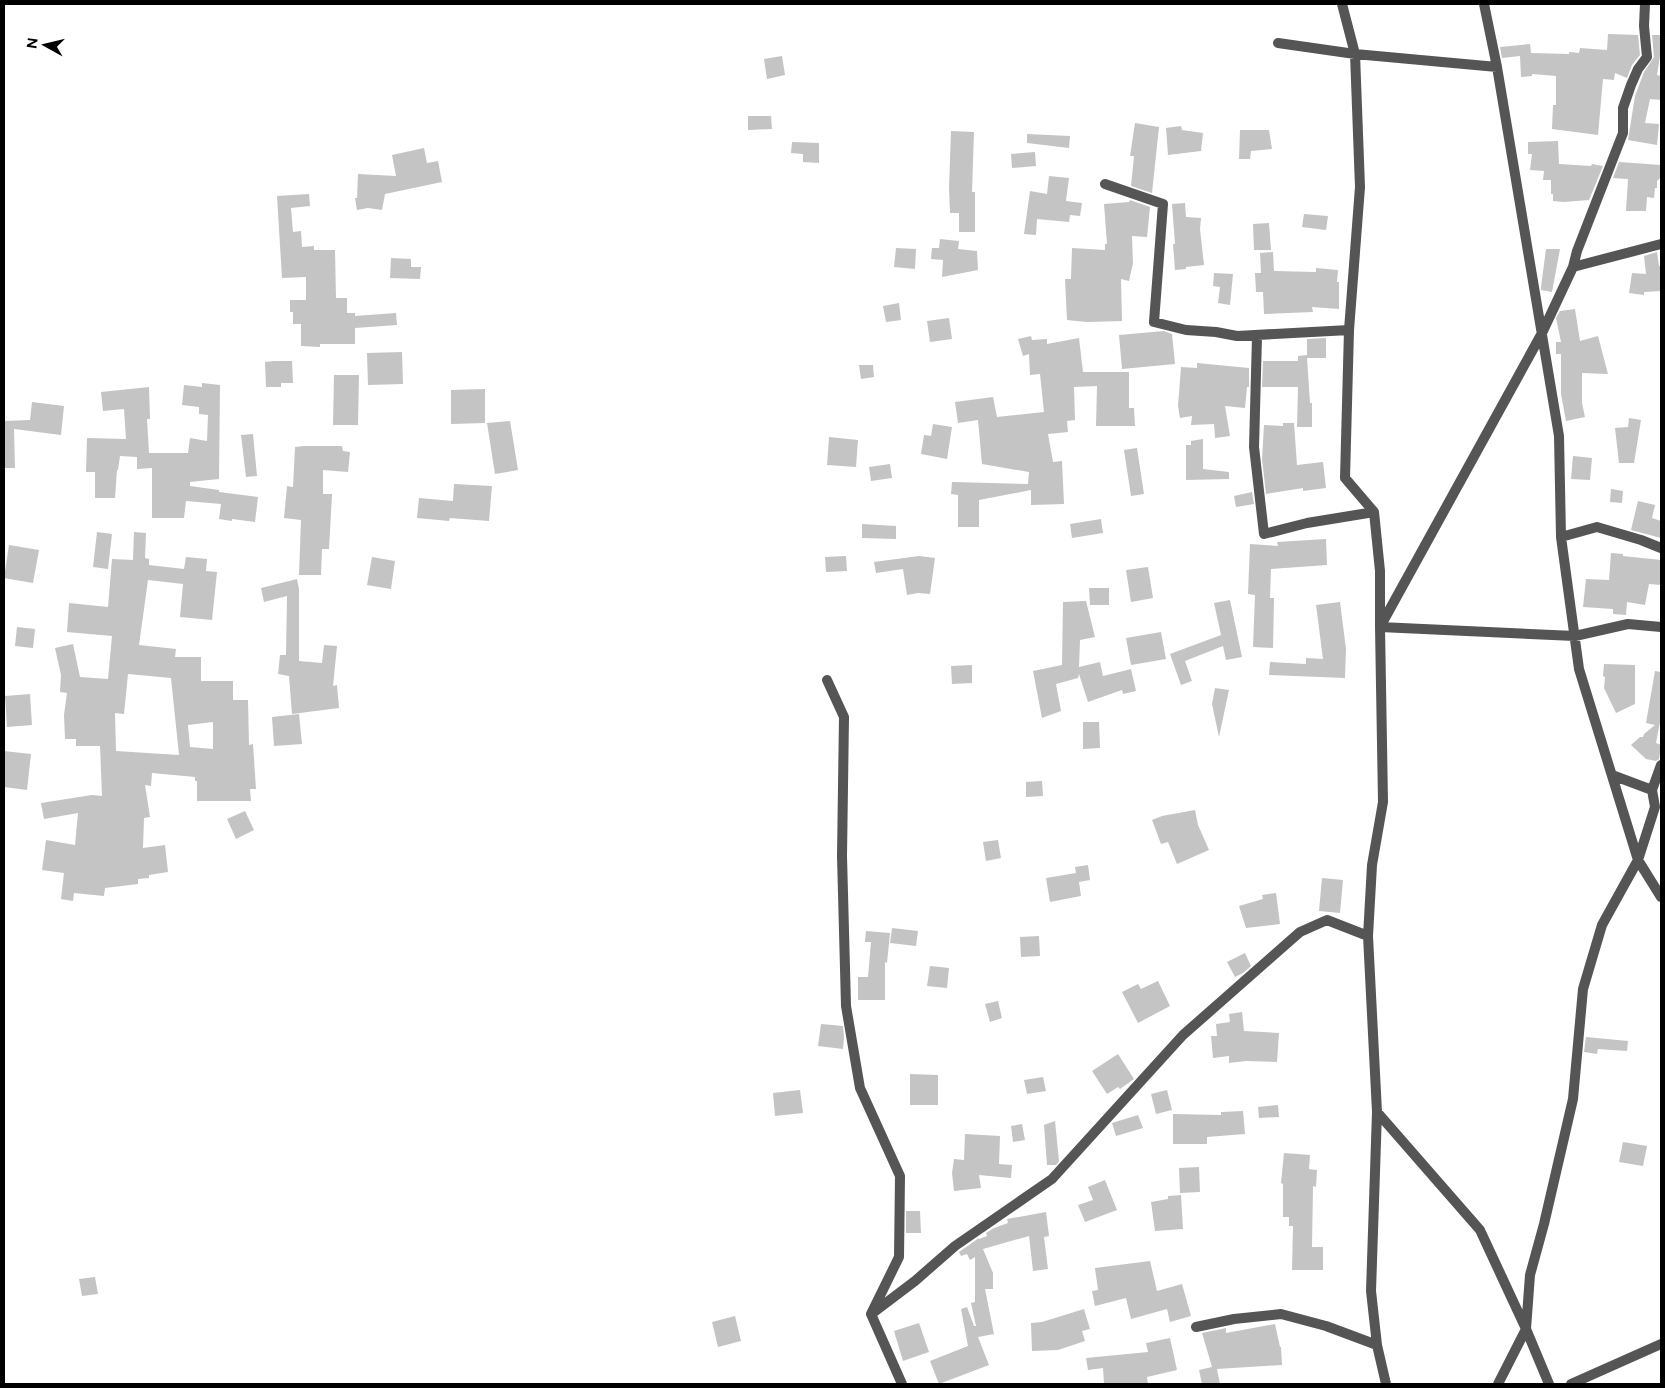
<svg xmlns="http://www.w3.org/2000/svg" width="1665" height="1388" viewBox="0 0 1665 1388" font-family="Figtree,sans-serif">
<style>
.building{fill:#c4c4c4;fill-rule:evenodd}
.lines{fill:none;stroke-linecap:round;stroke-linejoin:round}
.minor{stroke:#555;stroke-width:10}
</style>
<rect width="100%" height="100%" fill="#fff"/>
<!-- building -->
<path class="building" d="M1608,34L1638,35L1640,55L1632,65L1627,78L1615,73L1614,80L1603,79L1598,135L1552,129L1553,105H1556V76L1532,74V76L1521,77L1520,56L1502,58L1500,47L1530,44L1531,53L1569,54V52L1579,53L1580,48L1607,50Z
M1652,35H1661V50L1657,75L1661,76V100L1650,99L1645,123L1659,124L1657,145L1628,140L1635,96L1644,72L1654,57Z
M782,56L785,75L767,79L764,59Z
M748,116H771L772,129L748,130Z
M1135,123L1159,127L1152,193L1131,186L1134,156H1130Z
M1181,126L1182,130L1203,133L1201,151L1168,155L1166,128Z
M1240,130H1269L1272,149L1251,151L1250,159H1239Z
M951,131L974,132L972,192H975V232H959V213H950L949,188Z
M1027,134L1070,136L1069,148L1027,143Z
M1558,141L1559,164L1591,166L1592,164L1603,166L1589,200L1564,202L1553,201V194H1551V180H1543L1544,171L1530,170L1532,154H1528V142Z
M792,142L819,143V163L803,162V154L791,153Z
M424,148L427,163L438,161L442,182L385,194L382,210L368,208L357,210L355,198H357L358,174L396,176L392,155Z
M1035,152L1036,166L1012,168L1011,154Z
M1619,162L1661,165V177L1657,181V188H1655L1654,198L1647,197L1646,211H1626L1628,179L1613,178Z
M1049,176L1069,178L1066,201L1082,203L1080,216L1070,215L1069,222L1037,219L1036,235L1024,234L1030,191L1047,194Z
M309,194L310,206L291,208L293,232L301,231L302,247L314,246V250H335L336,298H347V313H355V316L396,313L397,325L355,328V344H320V347L301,346V324H293V312H290V300H306V277L282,278L277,196Z
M1130,200L1150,207L1147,237L1132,236L1133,263L1129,281L1121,279L1122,321L1087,322L1067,320L1065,279H1071L1072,248L1105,250V244H1107L1104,204L1129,202Z
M1185,203L1186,217L1201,218L1200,229L1204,265L1186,267V269L1175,270L1173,244H1175L1172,204Z
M1304,214L1328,216L1326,230L1302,227Z
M1269,223L1271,250H1254L1253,224Z
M940,239L959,241L958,249L977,251L978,270L942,277L943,260L931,259L932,248H939Z
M896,248L916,249L915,269L894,267Z
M1546,249H1560L1552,292L1541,290V287Z
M1273,252L1274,271L1316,272V268L1338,270L1337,282H1339V309L1312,307L1313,312L1264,314L1263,292H1256L1255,273H1261L1260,253Z
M1657,252L1659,266L1661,265V291L1644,292V295L1629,293L1632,273L1646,274L1644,256Z
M391,258L411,259V267H421L420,279L390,278Z
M1214,273L1233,274L1230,305L1218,303L1220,287L1213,286Z
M899,303L901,320L886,322L883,306Z
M1575,309L1580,341L1598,336L1608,374L1582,373V403L1585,417L1566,421L1561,394V354H1556V342H1561L1556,318L1560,311Z
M949,318L952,339L930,342L927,321Z
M1164,331L1172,334L1175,364L1122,369L1119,335Z
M1031,336L1032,340L1047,339V344L1079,338L1083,372H1129V408H1134L1135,426H1096L1097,386L1074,387L1075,420L1067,421L1068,432L1048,434L1053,462L1062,461L1064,504L1031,505V490L979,500V527H958V495L951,494L952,482L1028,484L1029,472L982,464L978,420L958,423L955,402L993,397L997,417L1044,412L1040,374L1030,375L1029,354L1023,356L1018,339Z
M1326,338V358H1307L1310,403H1312V427H1297L1298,387H1262L1263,361H1298V356L1307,355V339Z
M402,352L403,384L368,385L367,353Z
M274,361H292L293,383H281V387H266L265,362Z
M1197,363L1249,368V387H1247L1245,408L1225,406L1230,436L1215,438L1214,424L1191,425L1192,416L1180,418L1178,406L1181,367L1197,368Z
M859,365H873L874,377L861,379Z
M334,375H359L358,425H333Z
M202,383L220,385L219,479L190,482V486L219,490V492L258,497L255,522L232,519V521L219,519L221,504L186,501L184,518H152V468L137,469V457L120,456L118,470H117L115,498H95V472H86L87,438L126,439L124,409L103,411L101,392L149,387L150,419H147L149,453H188L190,438L207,441L208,415L199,414V407L182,405L184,385L202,387Z
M485,389V423L451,424V390Z
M32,402L64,406L61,435L14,429L15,468H4V421L30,420Z
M1629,418L1641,420L1634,463H1619L1615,428L1628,427Z
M510,421L518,470L495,474L487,423Z
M1283,423H1294L1297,465L1323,462L1326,488L1303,491V488L1266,494L1262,459L1264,425L1283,426Z
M933,424L952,427L947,459L921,454L924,435L931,436Z
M253,434L257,476L246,477L241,435Z
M829,437L858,440L856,467L827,465Z
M1203,439V469L1229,472V479L1186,480V445H1191V441Z
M304,446H342L343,451L350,452L348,472L323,470V494H332L329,549H322L321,575H299L301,520L284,518L287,486L293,487L295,447Z
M1137,448L1144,494L1131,496L1124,450Z
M1573,456L1592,458L1590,480L1571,479Z
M890,464L892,478L871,481L869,467Z
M454,484L492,486L489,521L450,518L449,521L417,518L419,498L453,501Z
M1611,489L1623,491L1622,503L1610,502Z
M1252,492L1254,504L1236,507L1234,496Z
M1638,501L1655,505L1652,518L1661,521V538L1631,530Z
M1101,519L1103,533L1072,538L1070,524Z
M862,524L896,526V539L862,538Z
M97,532L112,534L108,569L93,567Z
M134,532L146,533L145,558L149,559V565L184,569L186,557L207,559L206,571L217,572L212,620L180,617L183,584L148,580L139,645L176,649L175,657H201V681H233V700H248L249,745L253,744L256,789H250L251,801H197V781H195V777L152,773L151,786L145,785L150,817L144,818L143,848L165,845L168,872L149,875V878L138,879V884L105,888L104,896L74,893L73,901L61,899L64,873L42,870L46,840L75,845L78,813L44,819L41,803L92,795L102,796L100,746H76V739H65L64,715L67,693L60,692L61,675L55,648L73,644L80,677L108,679L112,636L67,632L69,603L108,607L112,559L133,560ZM128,674L171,678L179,755L116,751L115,713L124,714ZM213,722V749L190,747L188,725Z
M1326,539L1327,565L1271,569L1270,598H1274L1273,648L1253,647L1255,595L1248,594L1250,544L1278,546L1277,542Z
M9,545L39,550L33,583L4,578Z
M1611,553L1623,554V556L1661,560V585L1649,584L1645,605L1627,602L1626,615L1613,614V609L1583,607L1586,579L1609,580Z
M846,556L847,571L826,572L825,557Z
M919,556L935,558L930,594L918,593L907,595L903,569L876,573L874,562Z
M372,557L395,561L391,589L367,585Z
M1148,567L1153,598L1131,602L1126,570Z
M297,579L299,589V661L322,663L324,645L337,646L333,686L337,685L339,708L292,714L289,676L278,674L280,655H286L287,596L264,602L261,588Z
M1089,588H1109V605H1090Z
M1230,600L1242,657L1226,660L1223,646L1185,661L1192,681L1181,685L1170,654L1221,635L1214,603Z
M1086,601L1095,637L1080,640L1079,667L1100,662L1103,676L1131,669L1136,691L1123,694L1122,690L1088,702L1079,674L1078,678L1056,684L1061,711L1042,718L1033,671L1062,665L1063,602Z
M1340,602L1346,649L1345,678L1269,675L1270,662L1306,664V658L1323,659L1316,605Z
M17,627L35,629L33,648L15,646Z
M1161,632L1166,659L1131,665L1126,638Z
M1604,664L1635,665V704L1616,713L1604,688L1605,677L1603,676Z
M972,665V683L952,684L951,666Z
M1655,671L1661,672V717L1656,743L1661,745L1659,759L1656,761L1646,759L1631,745L1640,737H1643L1644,734L1655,725L1646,723Z
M1215,688L1229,690L1219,737L1212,704Z
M30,694L32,725L7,727L5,696Z
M299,714L302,744L274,746L272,717Z
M1083,722H1099L1100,748L1083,749Z
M4,751L31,754L27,790L4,787Z
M1042,781L1043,796L1026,797V782Z
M1195,810L1198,825L1209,850L1177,864L1168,842L1161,844L1152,820L1162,816Z
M245,811L254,830L236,839L227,819Z
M998,840L1001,858L986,861L983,842Z
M1088,865L1090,880L1079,882L1081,896L1050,902L1046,878L1076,873L1075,867Z
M1322,878L1343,880L1340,913L1319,911Z
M1276,893L1280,924L1246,928L1239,906L1263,899L1262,895Z
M892,928L918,931L916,946L890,943Z
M866,931L890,933L887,963L885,962V1000H858V977H868L871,942H865Z
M1039,936L1040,956L1021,957L1020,937Z
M1245,953L1251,966L1243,973L1235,977L1227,962Z
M930,966L949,968L947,988L927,986Z
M1158,981L1170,1006L1138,1023L1122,992L1138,984L1141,989Z
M998,1001L1002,1018L990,1022L985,1004Z
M1242,1012L1244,1031L1279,1033L1277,1062L1246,1061L1229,1063V1056L1213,1058L1211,1036H1217L1216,1024L1230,1022L1229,1014Z
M821,1024L843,1026L844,1037L843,1049L818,1046Z
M1586,1037L1628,1041L1627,1051L1598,1049L1597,1054L1584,1052Z
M1118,1054L1134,1079L1120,1089L1118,1087L1107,1094L1092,1071Z
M910,1074L938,1075V1105H910Z
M1043,1077L1046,1091L1027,1094L1024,1080Z
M800,1090L803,1113L775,1116L773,1093Z
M1167,1090L1172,1110L1156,1114L1151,1094Z
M1278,1105L1279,1117L1259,1118L1258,1107Z
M1243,1111L1245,1134L1207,1137V1144H1173V1114L1221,1115V1112Z
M1138,1115L1143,1128L1116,1136L1112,1123Z
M1055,1121L1059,1161L1056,1165H1047L1044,1125Z
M1022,1124L1025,1140L1013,1142L1011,1126Z
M965,1134L1000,1136L999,1164L1012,1165L1011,1178L979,1175L981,1188L954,1191L952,1173L954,1159L964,1160Z
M1623,1142L1647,1146L1643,1166L1619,1162Z
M1284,1153L1310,1155L1309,1169L1317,1170L1316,1187L1313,1186L1312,1247H1323V1270H1292L1293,1226H1289V1217H1283V1184L1281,1183Z
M1199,1167L1200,1192L1180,1193L1179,1168Z
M1105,1180L1117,1210L1085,1222L1078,1205L1093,1200L1088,1187Z
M1181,1195L1183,1229L1155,1231L1151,1202L1168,1199V1196Z
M906,1211H920L921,1233H906Z
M1046,1212L1049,1236L1044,1237L1048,1269L1033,1271L1029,1236L983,1249L993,1273V1289H985L994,1334L978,1337L989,1365L939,1384L930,1361L968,1346L961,1309L967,1307L974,1326H976L971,1303L975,1302V1257L970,1260L967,1254L961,1256L959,1252L979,1238V1239L987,1236L986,1233L994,1228L1008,1223L1007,1219Z
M1150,1261L1157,1291L1182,1284L1191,1316L1170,1322L1167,1309L1131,1319L1126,1298L1095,1306L1092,1291L1098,1290L1095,1268Z
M95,1277L98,1294L82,1296L79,1279Z
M1084,1309L1090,1329L1082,1331L1085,1341L1058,1350L1032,1351L1031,1323L1042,1322Z
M735,1316L741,1341L718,1347L712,1322Z
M919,1323L929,1352L903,1361L894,1331Z
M1275,1324L1280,1347H1281L1282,1365L1217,1369L1220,1384H1202L1199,1370L1212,1367L1202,1333L1226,1328V1333Z
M1170,1338L1177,1370L1147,1377L1148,1384H1104L1103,1368L1088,1370L1086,1358L1148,1352L1146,1343Z"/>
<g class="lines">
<!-- minor -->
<path class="minor" d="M1342,4L1355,54L1360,187L1349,330L1345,478L1374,512
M1484,4L1497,67L1559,436L1561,537L1579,669L1638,860L1661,897
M1278,43L1355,54L1497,67
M1105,184L1163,204L1154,322L1186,330L1216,332L1237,336L1349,330
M1573,267L1661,244
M1257,337L1254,447L1264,534L1307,523L1374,512L1380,571V627L1575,636L1628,624L1661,627
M1561,537L1597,527L1641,540L1661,548
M827,680L844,717L842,856L846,1006L860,1088L900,1176L899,1257L871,1314L902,1384
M1612,775L1652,790
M1377,1112L1480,1230L1526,1329L1549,1384
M874,1312L915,1281L955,1246L1052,1179L1183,1035L1300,932L1327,920L1368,936
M1196,1327L1234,1319L1281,1314L1326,1326L1377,1345
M1386,1384L1377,1345L1371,1291L1377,1112L1368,936L1372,865L1383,802L1380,627L1542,333L1573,267L1577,251L1623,133V108L1631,85L1638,69L1647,57L1644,26L1645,4
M1498,1384L1526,1329L1530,1275L1544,1224L1573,1099L1583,989L1602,925L1638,860L1655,807L1652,790L1661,765
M1571,1384L1661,1344"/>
</g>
<!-- border -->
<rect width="1665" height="1388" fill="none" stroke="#000000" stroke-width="10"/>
<!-- north arrow -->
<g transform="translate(45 45) rotate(278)" stroke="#ffffff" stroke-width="4" paint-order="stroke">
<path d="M0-4L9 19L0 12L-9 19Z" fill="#000000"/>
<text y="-8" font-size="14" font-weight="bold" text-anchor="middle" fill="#000000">N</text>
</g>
</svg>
